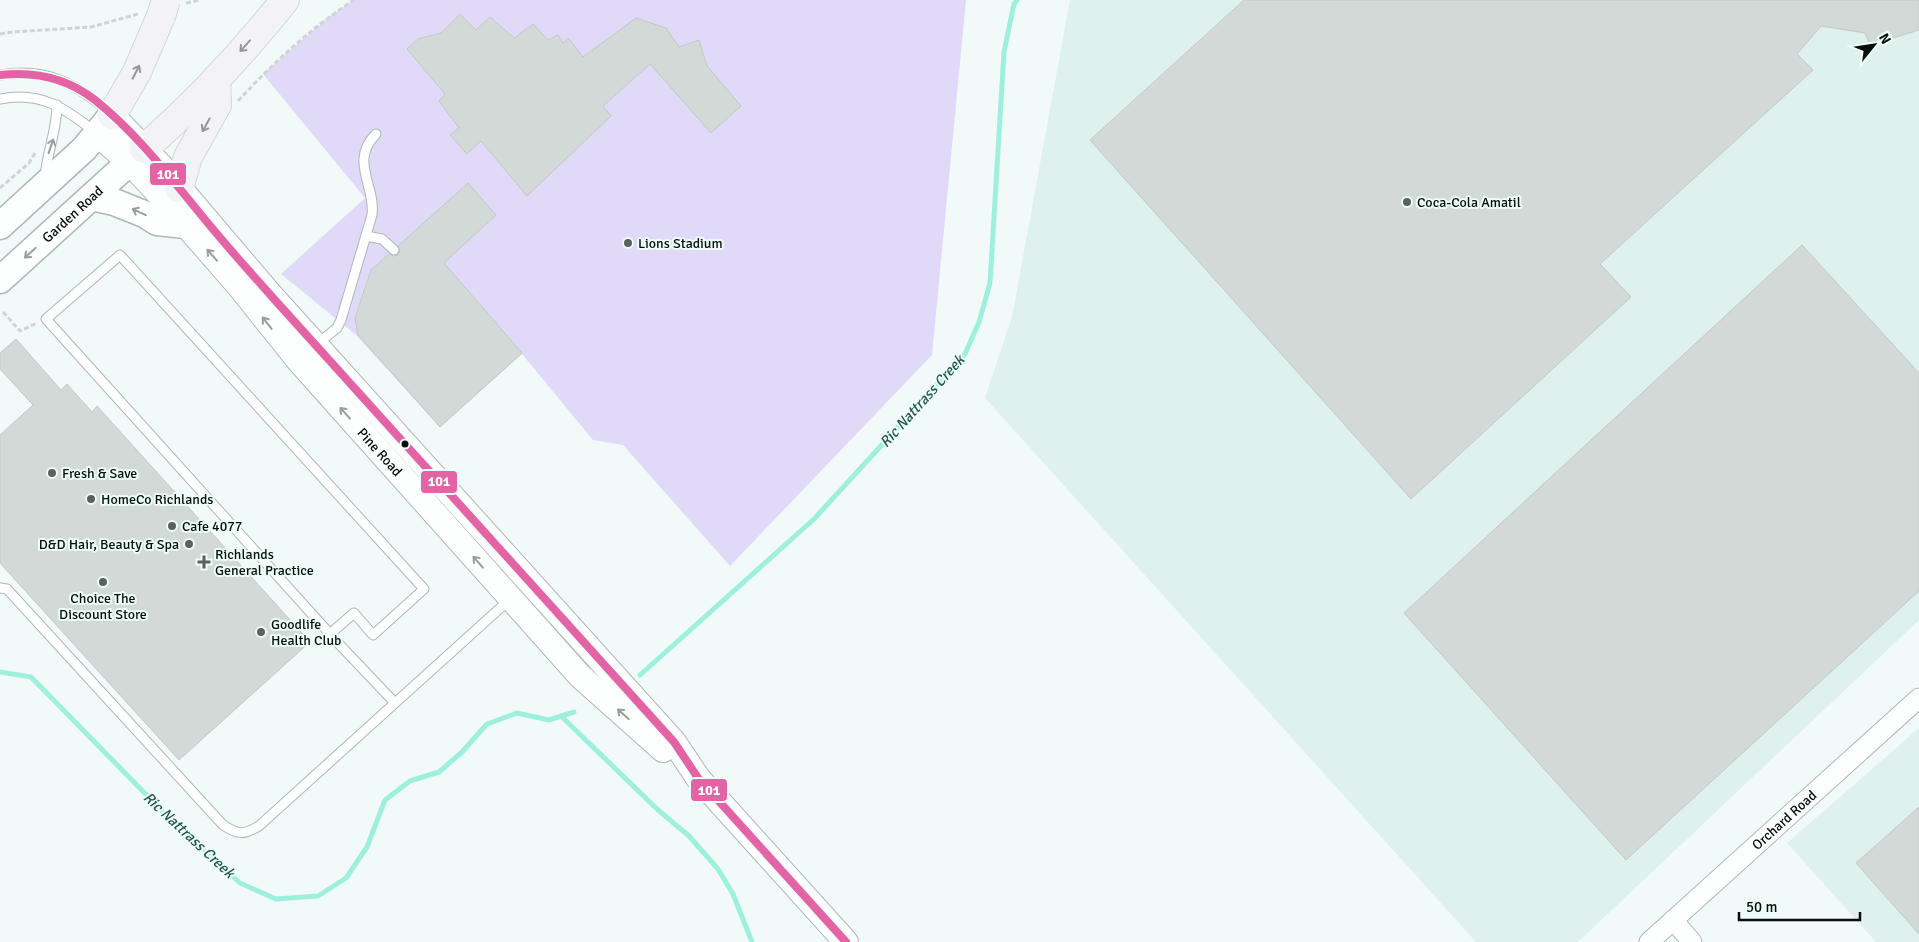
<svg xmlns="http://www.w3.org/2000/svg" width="1919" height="942" viewBox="0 0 1919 942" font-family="Signika,sans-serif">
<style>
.built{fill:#dff1ec}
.green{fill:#e0d9f8}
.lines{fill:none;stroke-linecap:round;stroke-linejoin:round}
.stream{stroke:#9ef0dd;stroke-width:5}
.building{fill:#d2d9d7;stroke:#c2c9c7}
.service-casing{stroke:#b0b7b5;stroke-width:11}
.minor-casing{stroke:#b0b7b5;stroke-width:21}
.tertiary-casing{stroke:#b0b7b5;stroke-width:26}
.secondary-casing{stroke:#b0b7b5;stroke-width:29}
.motorway-casing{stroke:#d2d7d6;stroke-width:30}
.path{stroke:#d2d4d3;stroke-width:3;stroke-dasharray:5 2.5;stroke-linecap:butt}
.service{stroke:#fdfefe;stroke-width:9}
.minor{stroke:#fdfefe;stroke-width:19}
.tertiary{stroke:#fdfefe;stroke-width:24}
.secondary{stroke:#fdfefe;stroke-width:26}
.motorway{stroke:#f3f2f7;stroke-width:28}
.motorway-bridge-casing{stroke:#d2d7d6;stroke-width:30;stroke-linecap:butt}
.motorway-bridge{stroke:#f3f2f7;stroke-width:28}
.bus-1-casing{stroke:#edfef9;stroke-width:11}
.bus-1{stroke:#e463a4;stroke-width:8}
.oneway{stroke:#959799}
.oneway2{stroke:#9b9e9d}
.poi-dot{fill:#5a615f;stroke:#edfef9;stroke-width:2}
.bus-dot{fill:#080e0c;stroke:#edfef9;stroke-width:2}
.labels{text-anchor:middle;stroke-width:4;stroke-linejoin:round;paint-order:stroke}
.poi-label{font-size:14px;fill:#080e0c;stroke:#edfef9;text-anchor:start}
.street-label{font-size:14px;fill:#080e0c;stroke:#edfef9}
.water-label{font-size:15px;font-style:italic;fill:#27574c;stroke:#edfef9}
.line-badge{stroke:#edfef9;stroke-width:2}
.badge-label{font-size:14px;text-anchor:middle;font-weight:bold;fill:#fff}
</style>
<rect width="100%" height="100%" fill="#f1faf8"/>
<!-- built -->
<path class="built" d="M1070,0H1919V620L1578,942H1476L985,398L1012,317Z
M1919,728V942H1876L1787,843Z"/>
<!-- green -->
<path class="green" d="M354,0H966L932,355L730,566L623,445L593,440L522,354L440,427L356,335L281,274L365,198L263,74L330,16Z"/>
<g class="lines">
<!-- stream -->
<path class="stream" d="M0,672L31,677L174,823L240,883L276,899L318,896L346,878L367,847L385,800L410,781L439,772L462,752L487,724L517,713L549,720L574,712
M640,675L814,519L965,354L979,322L990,283L1004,52L1014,4L1017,0
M561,716L657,809L689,836L718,869L733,894L752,942"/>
</g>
<!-- building -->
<path class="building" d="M1244,0H1919V30L1870,45L1865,33L1821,26L1797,54L1813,70L1600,264L1631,297L1411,499L1090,140Z
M460,14L476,30L490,17L514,38L533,24L548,40L558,35L563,43L568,38L583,57L636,18L666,28L679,47L699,40L707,66L741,106L711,133L650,64L603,106L611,116L527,196L481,141L467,154L450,135L459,128L439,101L445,94L407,49L418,39L441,33Z
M468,183L496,215L444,263L522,353L440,427L358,335L355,318L371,270L389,254L393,256L398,255L400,251L398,246Z
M1802,245L1919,373V591L1626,860L1404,613Z
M16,339L61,390L67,384L92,412L97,406L310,642L179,760L0,563V435L33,405L0,369V353Z
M1919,807V934L1856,863Z"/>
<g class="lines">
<!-- service casing -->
<g class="service-casing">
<path id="service" d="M0,75C46,67 77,84 110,113
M0,99C41,91 65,108 95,132
M45,177C47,152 57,130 57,105
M366,236L382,239L394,250
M317,344L337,328L341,320L372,215C376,186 349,161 376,134
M0,588L7,589L223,825C238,835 244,835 259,826L509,600
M330,634L354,613L373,635L424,589L120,255L46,319L339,644L395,703"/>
</g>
<!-- minor casing -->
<g class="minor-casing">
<g id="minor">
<path d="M1673,920L1692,942"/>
<path id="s1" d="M1649,942L1919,698"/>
</g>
</g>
<!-- tertiary casing -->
<g class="tertiary-casing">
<g id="tertiary">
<path d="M112,115L161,166L269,293L674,742L698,778L846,942"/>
<path id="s2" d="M97,134L129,162L157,192L238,285L298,360L580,676L663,750"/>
</g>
</g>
<!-- secondary casing -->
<g class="secondary-casing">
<g id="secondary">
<path d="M92,197L114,202L144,214L157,222L185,225"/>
<path d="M0,226L84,149L112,115"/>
<path id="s3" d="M0,280L144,149"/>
</g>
</g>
<!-- motorway casing -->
<g class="motorway-casing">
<path id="motorway" d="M112,115L137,72L161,16
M144,149C195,104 243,53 285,0
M179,188L188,157L217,105L216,79"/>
</g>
<!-- path -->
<path class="path" d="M186,3L200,0
M0,34L13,32L91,27L138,14
M238,101C273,63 311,28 354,0
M0,188L29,163L35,153
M3,312L20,331L37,323"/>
<!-- service -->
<use href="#service" class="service"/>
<!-- minor -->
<use href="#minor" class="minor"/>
<!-- tertiary -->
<use href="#tertiary" class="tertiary"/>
<!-- secondary -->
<use href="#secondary" class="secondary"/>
<!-- motorway -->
<use href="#motorway" class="motorway"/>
<!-- motorway-bridge casing -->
<g class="motorway-bridge-casing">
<path id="motorway-bridge" d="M161,16L166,0"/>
</g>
<!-- motorway-bridge -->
<use href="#motorway-bridge" class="motorway-bridge"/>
<!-- bus-1 casing -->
<g class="bus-1-casing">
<path id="bus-1" d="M0,75C35,71 67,78 95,100C135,132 166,172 198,211C222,241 248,270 274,299C407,447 541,594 674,742L698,778L846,942"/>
</g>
<!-- bus-1 -->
<use href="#bus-1" class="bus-1"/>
</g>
<!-- one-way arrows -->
<defs><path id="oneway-shaft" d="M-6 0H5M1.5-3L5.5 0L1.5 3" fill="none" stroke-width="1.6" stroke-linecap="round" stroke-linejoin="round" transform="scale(1.25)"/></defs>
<g class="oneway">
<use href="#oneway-shaft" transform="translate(245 46) rotate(132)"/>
<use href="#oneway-shaft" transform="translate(136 72) rotate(-63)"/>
<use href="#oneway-shaft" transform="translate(206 125) rotate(119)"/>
</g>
<g class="oneway2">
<use href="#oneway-shaft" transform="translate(51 146) rotate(-71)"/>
<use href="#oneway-shaft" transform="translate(139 212) rotate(-155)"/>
<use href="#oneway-shaft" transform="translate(30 253) rotate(138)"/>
<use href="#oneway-shaft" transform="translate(212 255) rotate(-131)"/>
<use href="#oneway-shaft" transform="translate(267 323) rotate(-128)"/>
<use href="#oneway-shaft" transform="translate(345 413) rotate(-132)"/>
<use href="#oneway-shaft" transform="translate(478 562) rotate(-131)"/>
<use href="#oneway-shaft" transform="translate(623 714) rotate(-138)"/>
</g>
<!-- markers -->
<g class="poi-dot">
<circle cx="1407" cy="202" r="5"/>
<circle cx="628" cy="243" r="5"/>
<circle cx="52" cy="473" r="5"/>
<circle cx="91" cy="499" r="5"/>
<circle cx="172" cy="526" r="5"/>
<circle cx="189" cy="544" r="5"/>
<path d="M201.5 554.5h5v5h5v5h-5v5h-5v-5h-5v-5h5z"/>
<circle cx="103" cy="582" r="5"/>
<circle cx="261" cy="632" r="5"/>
</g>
<circle class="bus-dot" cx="405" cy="444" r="4.5"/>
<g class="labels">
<!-- poi labels -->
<g class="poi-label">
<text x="1417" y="207">Coca-Cola Amatil</text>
<text x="638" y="248">Lions Stadium</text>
<text x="62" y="478">Fresh &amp; Save</text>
<text x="101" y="504">HomeCo Richlands</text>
<text x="182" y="531">Cafe 4077</text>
<text x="179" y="549" text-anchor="end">D&amp;D Hair, Beauty &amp; Spa</text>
<text x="215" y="559">Richlands<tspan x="215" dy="16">General Practice</tspan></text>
<text x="103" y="603" text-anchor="middle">Choice The<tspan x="103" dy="16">Discount Store</tspan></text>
<text x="271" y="629">Goodlife<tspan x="271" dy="16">Health Club</tspan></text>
</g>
<!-- street labels -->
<g class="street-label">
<text dy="5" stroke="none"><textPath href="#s3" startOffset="98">Garden Road</textPath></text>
<text dy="5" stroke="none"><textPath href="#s2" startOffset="426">Pine Road</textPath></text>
<text dy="5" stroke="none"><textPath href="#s1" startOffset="182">Orchard Road</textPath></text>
</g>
<!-- water labels -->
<g class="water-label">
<text transform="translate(922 401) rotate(-48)" y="5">Ric Nattrass Creek</text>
<text transform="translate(189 835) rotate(43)" y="5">Ric Nattrass Creek</text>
</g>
</g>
<g class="line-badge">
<rect x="149" y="162" width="38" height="24" rx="5" fill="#e463a4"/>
<rect x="420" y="470" width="38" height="24" rx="5" fill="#e463a4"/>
<rect x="690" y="778" width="38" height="24" rx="5" fill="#e463a4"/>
</g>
<g class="badge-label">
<text x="168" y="179">101</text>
<text x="439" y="486">101</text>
<text x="709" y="795">101</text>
</g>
<!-- north arrow -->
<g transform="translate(1874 45) rotate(60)" stroke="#edfef9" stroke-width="4" paint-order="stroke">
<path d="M0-4L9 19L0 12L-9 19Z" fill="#080e0c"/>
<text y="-8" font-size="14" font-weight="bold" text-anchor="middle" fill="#080e0c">N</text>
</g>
<!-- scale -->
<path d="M1739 912v8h121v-8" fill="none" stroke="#080e0c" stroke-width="2.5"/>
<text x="1746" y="912" font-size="15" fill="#080e0c" stroke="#edfef9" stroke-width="4" paint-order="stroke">50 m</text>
</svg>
